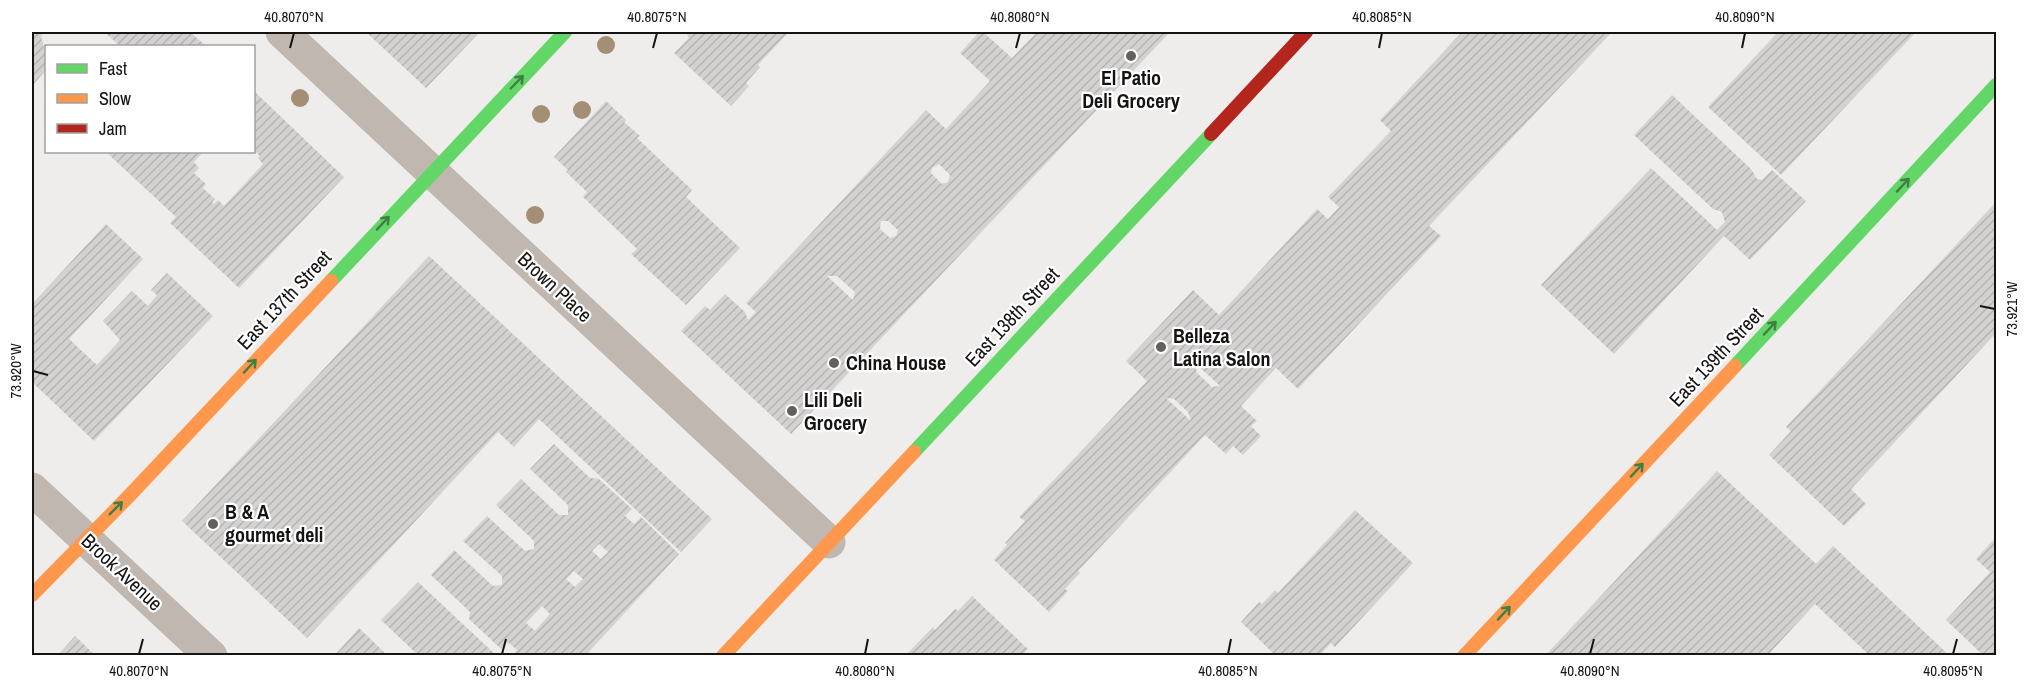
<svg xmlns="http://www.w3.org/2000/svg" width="2028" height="687" viewBox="0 0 2028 687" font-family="'Archivo Narrow',sans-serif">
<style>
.building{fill:url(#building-hatch);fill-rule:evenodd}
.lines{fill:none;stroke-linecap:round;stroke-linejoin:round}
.street{stroke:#bfb7b0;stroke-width:33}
.fast{stroke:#63d668;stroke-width:14}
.slow{stroke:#ff974d;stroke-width:14}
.jam{stroke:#b3261e;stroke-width:14}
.tree{fill:#a58e76}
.oneway{stroke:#407f42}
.ticks{fill:none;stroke:#161413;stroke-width:2}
.poi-dot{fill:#62605f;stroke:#fff;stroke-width:2}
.labels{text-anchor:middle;stroke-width:4.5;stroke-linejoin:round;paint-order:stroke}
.poi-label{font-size:20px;font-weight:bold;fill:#161413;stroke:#fff;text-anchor:start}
.street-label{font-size:20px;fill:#161413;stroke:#fff}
.neatline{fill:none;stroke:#161413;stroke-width:2}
.ticks-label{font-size:15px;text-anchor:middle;fill:#161413}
</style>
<defs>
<pattern id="building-hatch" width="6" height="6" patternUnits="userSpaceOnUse" patternTransform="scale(1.5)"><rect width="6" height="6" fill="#d4d2d1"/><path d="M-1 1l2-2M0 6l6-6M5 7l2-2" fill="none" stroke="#b5b3b3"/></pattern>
</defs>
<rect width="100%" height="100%" fill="#efedeb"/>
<!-- building -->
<path class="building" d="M32,32H45L41,36L44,48H46V70L32,86Z
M104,32H190L206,46H120Z
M366,32H480L426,88Z
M690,32H789L758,65L760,67L746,83L749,86L731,106L674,53L689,38L687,35Z
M979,32H983L1012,58L1037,32H1170L791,434L681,331L705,306L710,310L725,294L745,312L748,320L756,312L746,303L926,110L946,129L990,81L960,53ZM939,164L950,175L948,182L942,184L931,173L932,168ZM881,221H888L898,230L896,236L890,238L880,229ZM827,276H837L855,292L853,300Z
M1462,32H1612L1429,226L1441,236L1298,389L1276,368L1241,406L1257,421L1251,426L1261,436L1243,455L1233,446L1226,454L1205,435L1078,571L1080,573L1065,589L1068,591L1049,612L994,560L1007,545L1005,543L1025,521L1019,517L1147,381L1126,361L1193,290L1219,315L1317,209L1328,219L1339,207L1328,197L1391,131L1380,120ZM1194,362L1220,386L1212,387L1197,373ZM1166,398L1174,399L1188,412L1191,421Z
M1778,32H1916L1781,175L1708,107Z
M254,91L344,177L239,288L170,223L176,217L106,152H203L194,162L199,168L194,173L206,184L203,188L215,199L212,202L214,204L218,200L224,206L263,164L258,158L260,156L254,150Z
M1672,95L1751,169L1757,179L1762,180L1772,170L1806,201L1750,260L1724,236L1614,354L1541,285L1651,168L1717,230L1725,222L1722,212L1713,209L1634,135Z
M606,101L626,120L624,122L640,136L637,138L692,190L686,197L740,248L686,305L631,254L637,249L583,197L587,192L566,172L568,170L554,157Z
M1996,202V333L1852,488L1851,489L1866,504L1844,526L1769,455L1791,431L1786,427Z
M106,224L143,259L69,339L97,365L120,340L103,321L132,291L148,306L157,295L151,290L167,273L213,316L94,441L32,382V310L34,307L32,304Z
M429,256L712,519L681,552L539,419L514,447L498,432L307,638L182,521Z
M554,444L590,478L599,479L632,509L625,516L634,524L641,517L679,554L585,656H512L517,650L508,642L501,649L469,619L470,612L431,575L454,550L493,586L502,585V576L463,541L487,516L525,551L534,549V541L496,505L521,479L559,515H568V505L530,469ZM599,544L608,552L601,559L592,551ZM574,571L583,579L575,587L566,579ZM542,606L550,614L535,631L526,623Z
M1717,471L1816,564L1833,546L1950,656H1870L1815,604L1767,656H1545Z
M1355,510L1413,563L1335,647L1331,643L1319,656H1276L1241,622L1259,602L1262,604L1275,590L1278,593Z
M1996,537V656H1984L1946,620L1990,572L1976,559Z
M418,582L497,656H419L381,620Z
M972,596L1028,649L1021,656H905L933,627L935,630L955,609L958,611Z
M359,628L388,656H334Z
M75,636L96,656H57Z"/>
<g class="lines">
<!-- street -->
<path class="street" d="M282,32L829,542
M32,489L211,656"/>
<!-- fast -->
<path class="fast" d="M331,281L565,32
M1735,366L1996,85
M914,452L1211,134"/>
<!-- slow -->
<path class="slow" d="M32,595L130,495L331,281
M723,656L914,452
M1464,656L1735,366"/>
<!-- jam -->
<path class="jam" d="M1211,134L1306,32"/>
</g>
<!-- trees -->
<g class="tree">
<circle cx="606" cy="45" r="9"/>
<circle cx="300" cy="98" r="9"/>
<circle cx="582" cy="110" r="9"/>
<circle cx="541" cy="114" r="9"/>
<circle cx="535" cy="215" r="9"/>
</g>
<!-- one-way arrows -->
<defs><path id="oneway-shaft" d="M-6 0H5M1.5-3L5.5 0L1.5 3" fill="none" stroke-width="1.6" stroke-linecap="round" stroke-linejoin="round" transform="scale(1.5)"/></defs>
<g class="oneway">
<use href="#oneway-shaft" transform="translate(517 82) rotate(-46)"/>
<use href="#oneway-shaft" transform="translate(1903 185) rotate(-47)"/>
<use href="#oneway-shaft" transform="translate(383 223) rotate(-47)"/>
<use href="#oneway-shaft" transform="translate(1770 328) rotate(-47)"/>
<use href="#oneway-shaft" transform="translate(250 366) rotate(-47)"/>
<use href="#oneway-shaft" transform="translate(1637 470) rotate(-47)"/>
<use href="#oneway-shaft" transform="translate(116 508) rotate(-45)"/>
<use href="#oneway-shaft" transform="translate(1504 613) rotate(-47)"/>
</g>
<!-- ticks -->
<path class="ticks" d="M290,48L294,33M653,48L657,33M1016,48L1020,33M1379,48L1382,33M1742,48L1745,33M1980,306L1995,309M33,371L48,375M139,654L143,639M502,654L506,639M865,654L868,639M1228,654L1231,639M1590,654L1594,639M1953,654L1957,639"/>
<!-- markers -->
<g class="poi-dot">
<circle cx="1131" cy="56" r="6"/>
<circle cx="1161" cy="347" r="6"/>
<circle cx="834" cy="363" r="6"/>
<circle cx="792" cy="411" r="6"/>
<circle cx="213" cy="524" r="6"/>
</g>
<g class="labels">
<!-- poi labels -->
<g class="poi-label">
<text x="1131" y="85" text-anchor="middle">El Patio<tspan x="1131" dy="23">Deli Grocery</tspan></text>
<text x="1173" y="343">Belleza<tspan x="1173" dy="23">Latina Salon</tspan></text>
<text x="846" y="370">China House</text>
<text x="804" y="407">Lili Deli<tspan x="804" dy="23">Grocery</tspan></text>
<text x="225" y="519">B &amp; A<tspan x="225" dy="23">gourmet deli</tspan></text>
</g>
<!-- street labels -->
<g class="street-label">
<text transform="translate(555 287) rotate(43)" y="7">Brown Place</text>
<text transform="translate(284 300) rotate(-47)" y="7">East 137th Street</text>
<text transform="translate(1012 317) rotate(-47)" y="7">East 138th Street</text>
<text transform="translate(1716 357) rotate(-47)" y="7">East 139th Street</text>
<text transform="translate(122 572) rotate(43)" y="7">Brook Avenue</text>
</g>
</g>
<!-- border -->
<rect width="2028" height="687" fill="none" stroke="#ffffff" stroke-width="66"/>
<!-- legend -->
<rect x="45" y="45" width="210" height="108" fill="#ffffff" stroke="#a2a1a1" stroke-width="1.5"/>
<rect x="57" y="64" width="30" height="9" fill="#63d668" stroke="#a2a1a1" stroke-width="1.5"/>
<text x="99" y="75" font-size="18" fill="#161413">Fast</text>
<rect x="57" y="94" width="30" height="9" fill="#ff974d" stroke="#a2a1a1" stroke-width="1.5"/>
<text x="99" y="105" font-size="18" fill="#161413">Slow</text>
<rect x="57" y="124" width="30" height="9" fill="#b3261e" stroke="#a2a1a1" stroke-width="1.5"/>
<text x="99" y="135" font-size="18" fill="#161413">Jam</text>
<rect x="33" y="33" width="1962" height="621" class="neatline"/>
<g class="ticks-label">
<text x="294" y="22">40.8070°N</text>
<text x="657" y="22">40.8075°N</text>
<text x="1020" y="22">40.8080°N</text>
<text x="1382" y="22">40.8085°N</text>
<text x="1745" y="22">40.8090°N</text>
<text transform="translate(2012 309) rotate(-90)" y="5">73.921°W</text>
<text transform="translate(16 371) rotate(-90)" y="5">73.920°W</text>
<text x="139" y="676">40.8070°N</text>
<text x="502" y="676">40.8075°N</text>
<text x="865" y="676">40.8080°N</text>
<text x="1228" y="676">40.8085°N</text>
<text x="1590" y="676">40.8090°N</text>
<text x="1953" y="676">40.8095°N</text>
</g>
</svg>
